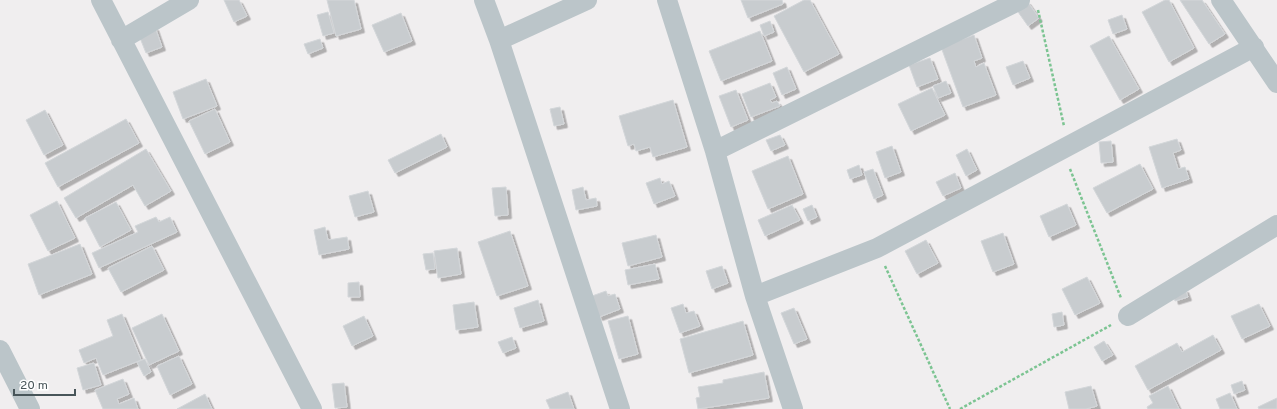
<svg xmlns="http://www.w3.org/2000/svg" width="1277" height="409" viewBox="0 0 1277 409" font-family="Overpass,sans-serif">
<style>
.building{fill:#c8cccf;stroke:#d3d6d9;filter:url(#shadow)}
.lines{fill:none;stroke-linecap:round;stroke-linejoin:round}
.path{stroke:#7cc492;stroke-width:2.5;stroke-dasharray:3 2;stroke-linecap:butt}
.street{stroke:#bbc5c9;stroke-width:20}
</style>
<defs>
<filter id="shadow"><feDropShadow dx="3.5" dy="3.5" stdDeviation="0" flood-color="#0004"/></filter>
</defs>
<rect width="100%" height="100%" fill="#f0eeef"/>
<!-- building -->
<path class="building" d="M224,0H239L247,16L234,22Z
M327,0H354L361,29L336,36Z
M741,0H782L783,4L748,18Z
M804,0H810L839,54L804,72L774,16Z
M1165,0H1169L1194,48L1169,62L1142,12Z
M1180,0H1202L1225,34L1209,44Z
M1027,1L1039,18L1028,26L1016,9Z
M328,12L334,33L323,36L317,15Z
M401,13L412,41L384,52L372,25Z
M1122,15L1127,29L1113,34L1108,20Z
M770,21L774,32L764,36L760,25Z
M155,27L162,47L146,53L138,33Z
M760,31L772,61L721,81L709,51Z
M974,35L982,58L974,61L976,67L984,63L996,95L963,107L941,47Z
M1109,36L1139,89L1120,100L1090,46Z
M320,39L323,48L308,54L304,44Z
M930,58L938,79L917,87L909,65Z
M1023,61L1030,78L1013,85L1006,67Z
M787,67L796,89L782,95L773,73Z
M206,79L217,106L183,119L173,92Z
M946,81L951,93L938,98L933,86Z
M770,83L776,97L770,100L772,103L777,101L780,106L751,117L742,94Z
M932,88L945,115L911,131L898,104Z
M736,90L748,120L731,127L719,96Z
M673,100L687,147L653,157L650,147L636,151L634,144L628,146L619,116Z
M560,107L564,124L554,126L550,109Z
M215,109L230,142L205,154L189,121Z
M45,110L63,145L44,155L26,120Z
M126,119L139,143L58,187L45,163Z
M441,134L447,147L395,173L388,160Z
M780,135L785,145L771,151L766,140Z
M1177,139L1181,150L1173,153L1178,169L1185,167L1189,179L1162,188L1149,147Z
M1111,141L1113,162L1101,163L1099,142Z
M892,146L901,172L885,178L876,152Z
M146,149L171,191L145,206L133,185L76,218L64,198Z
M967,149L977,170L966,176L956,155Z
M788,156L803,194L768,209L752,171Z
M1140,164L1153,189L1107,213L1093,188Z
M859,165L862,175L850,179L847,170Z
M873,169L883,195L874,199L864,172Z
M955,173L961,188L943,196L936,182Z
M660,178L662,184L669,181L675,196L654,204L646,183Z
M506,187L508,215L495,216L492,188Z
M583,187L586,200L596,198L597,206L576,210L572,190Z
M368,191L374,212L355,217L349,196Z
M57,201L75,238L48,251L30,215Z
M116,202L131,230L100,247L85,218Z
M1067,204L1076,225L1049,237L1040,216Z
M792,205L800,220L765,236L758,220Z
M812,205L817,217L808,221L803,209Z
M156,217L159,222L170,217L177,232L99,268L92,253L138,232L135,226Z
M325,227L328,240L347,237L349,249L319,255L314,230Z
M510,231L528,286L497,296L478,242Z
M1003,233L1014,264L993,272L981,241Z
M656,235L662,257L628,266L622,243Z
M926,240L938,263L917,274L905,251Z
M80,244L92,274L39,295L28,264Z
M152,246L164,270L121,292L108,268Z
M457,248L461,274L438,278L434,251Z
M433,253L435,269L426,270L423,254Z
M655,264L659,279L628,285L625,270Z
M722,266L728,283L712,289L706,271Z
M1087,277L1100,303L1075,315L1062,289Z
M359,282L360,297H348V283Z
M1185,289L1188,297L1175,301L1173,293Z
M606,291L608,296L615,294L620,309L599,317L592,296Z
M538,300L544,321L520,328L514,308Z
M474,302L478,327L456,330L453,305Z
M683,304L686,313L694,311L700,326L680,333L671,308Z
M1259,304L1270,326L1242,339L1231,316Z
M794,308L807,339L794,344L781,313Z
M1062,312L1064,325L1054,327L1052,314Z
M122,314L141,360L103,375L96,358L84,363L79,350L113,336L107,320Z
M162,314L179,351L149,365L132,328Z
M364,316L373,336L352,346L343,326Z
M628,316L638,354L619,359L608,321Z
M743,321L753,355L689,373L680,339Z
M1213,335L1221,350L1148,390L1135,366L1177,343L1182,352Z
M512,337L516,348L503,353L498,342Z
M1104,341L1113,355L1102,361L1094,347Z
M179,356L192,384L170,395L157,366Z
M145,359L151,372L144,376L137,362Z
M94,363L101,385L83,390L77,368Z
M764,372L769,398L698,409L696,398L700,397L698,387L723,383V380Z
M123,379L129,394L117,399L119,404L134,398L138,409H103L95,390Z
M1242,381L1245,390L1234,394L1231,385Z
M344,383L347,407L335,408L332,384Z
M1091,386L1097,406L1086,409H1069L1065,392Z
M1168,386L1179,409H1148L1147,407L1153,403L1149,396Z
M568,392L574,409H550L546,400Z
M1230,393L1237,409H1220L1216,399Z
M205,394L212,409H177Z
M1277,398V409H1259L1258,407Z"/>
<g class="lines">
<!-- path -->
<path class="path" d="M1038,10L1064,126
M1070,169L1121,298
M885,266L950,409
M960,409L1111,325"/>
<!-- street -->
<path class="street" d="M101,0L312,409
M484,0L499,40L620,409
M667,0L715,151L755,296L793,409
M1221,0L1277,83
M121,40L189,0
M499,40L587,0
M715,151L1020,0
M755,296L877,248L1254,47
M1128,316L1277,225
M0,350L30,409"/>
</g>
<!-- scale -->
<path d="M14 389v6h61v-6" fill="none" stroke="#485559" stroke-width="2"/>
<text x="20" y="389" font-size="12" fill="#485559" stroke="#ffffff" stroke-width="3" paint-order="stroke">20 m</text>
</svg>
